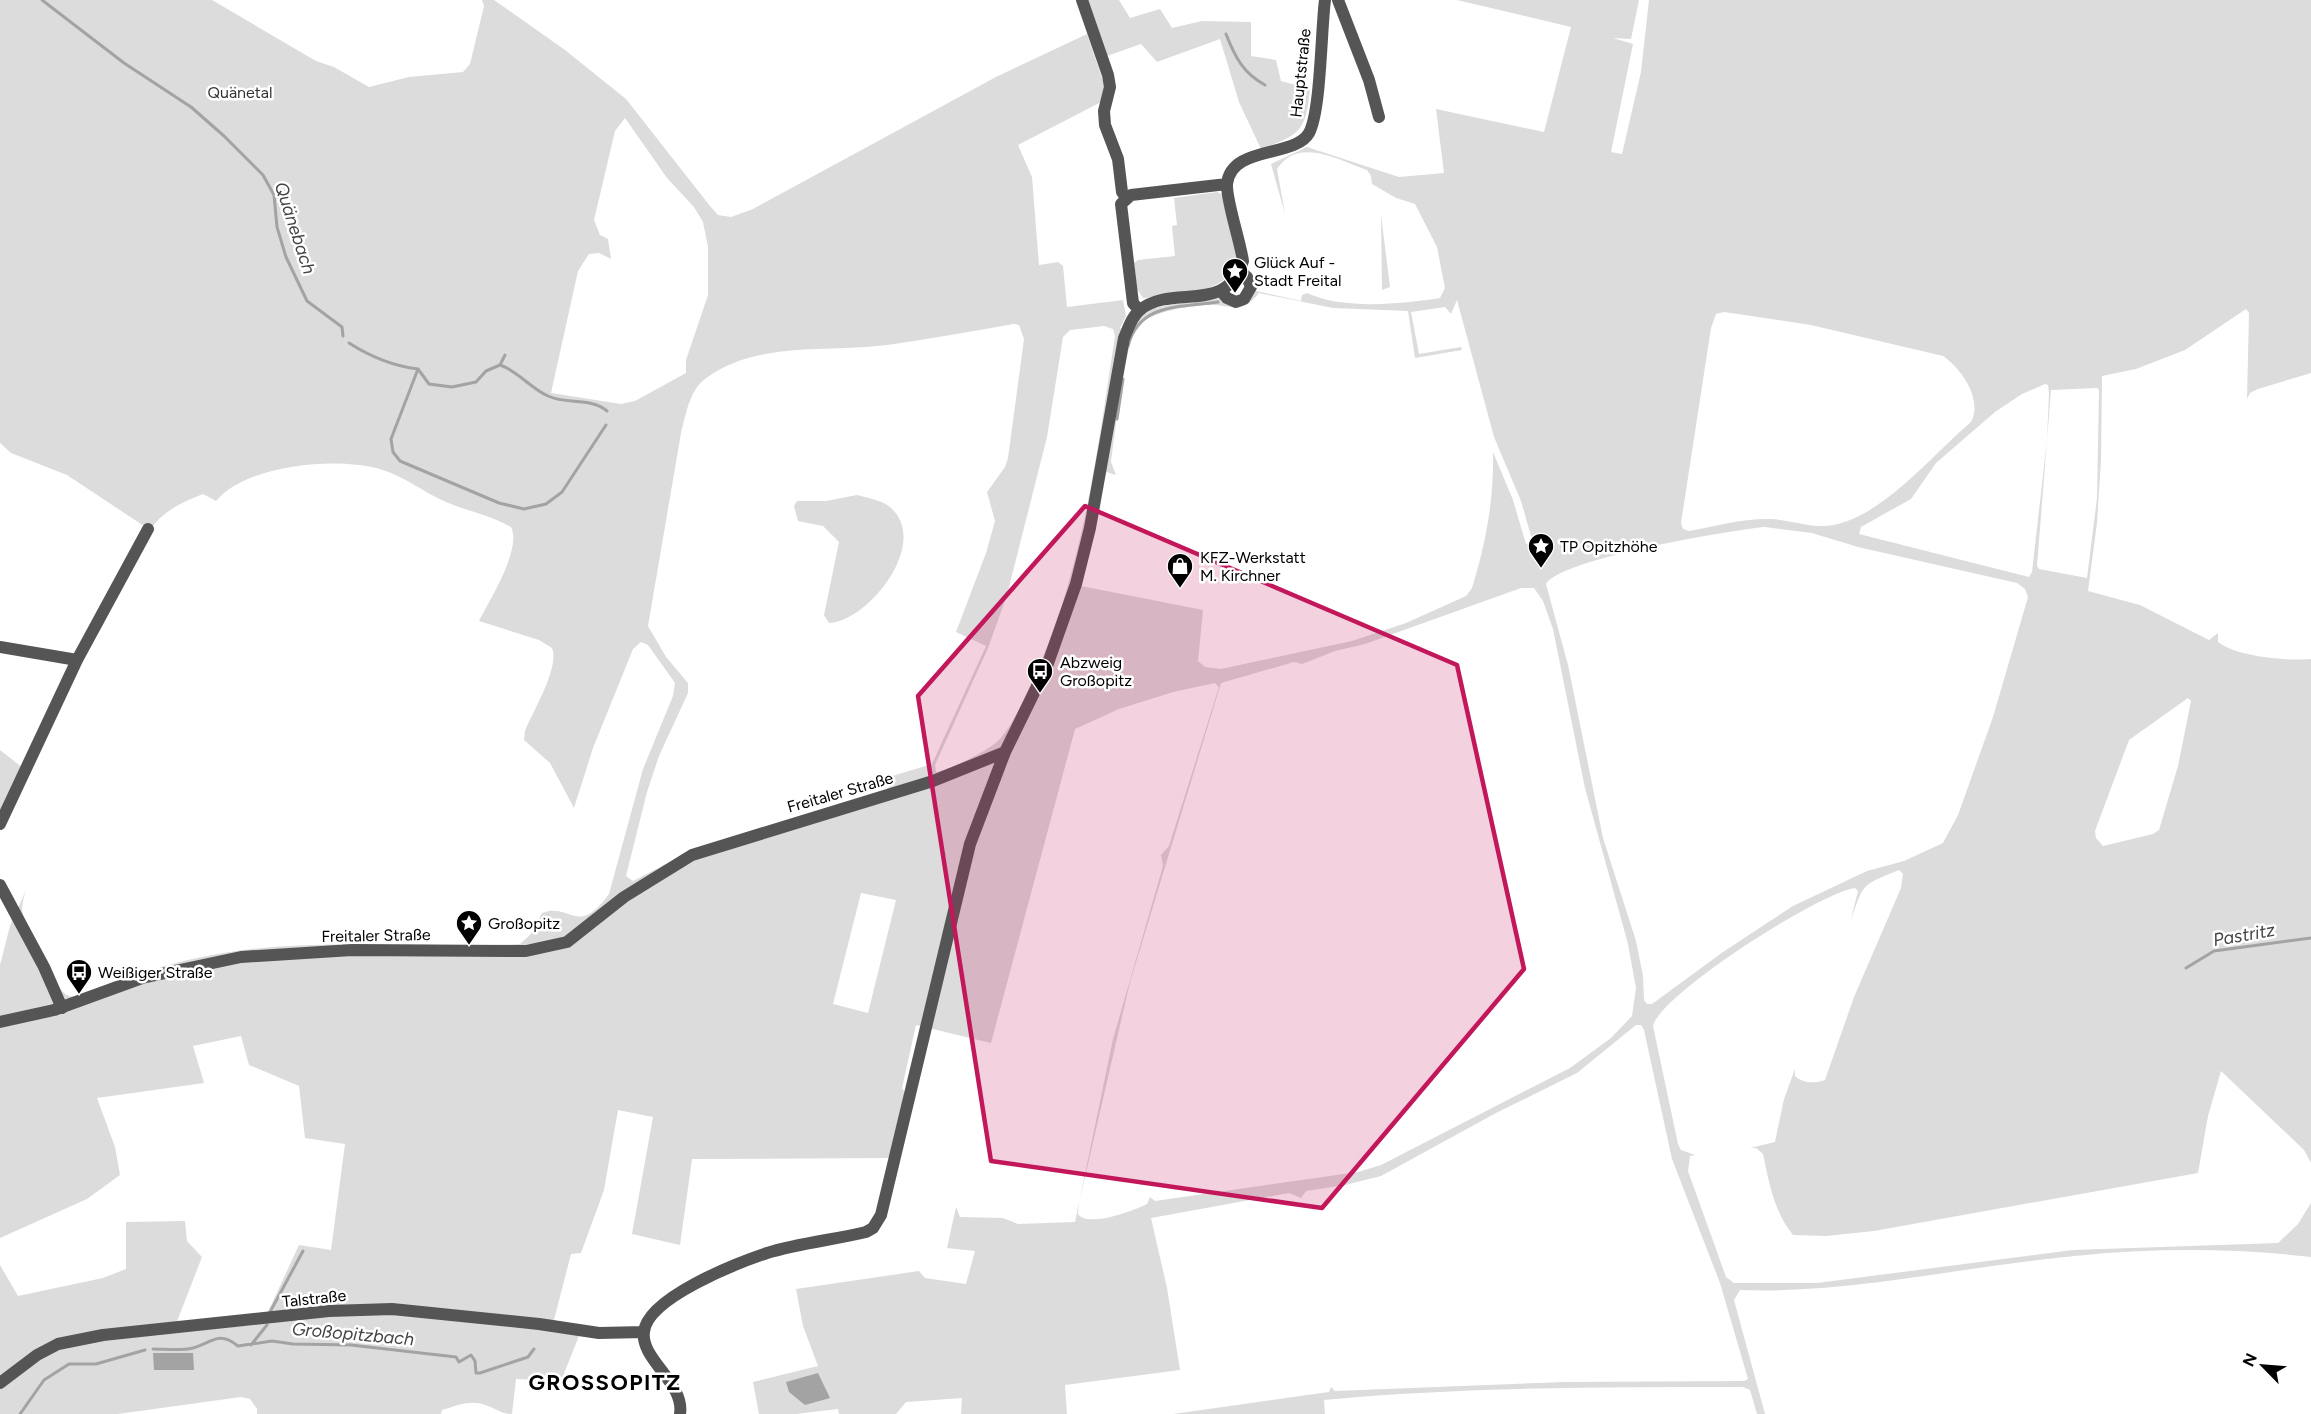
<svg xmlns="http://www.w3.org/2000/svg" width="2311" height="1414" viewBox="0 0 2311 1414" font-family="Figtree,sans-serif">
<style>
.green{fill:#dcdcdc;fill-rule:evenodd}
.water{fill:#a3a3a3}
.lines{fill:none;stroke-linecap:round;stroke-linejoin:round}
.stream{stroke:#a3a3a3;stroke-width:3}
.minor{stroke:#555;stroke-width:12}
.marked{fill:#c2185b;fill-opacity:0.2;stroke:#c2185b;stroke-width:4.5;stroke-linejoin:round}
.labels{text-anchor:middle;stroke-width:5;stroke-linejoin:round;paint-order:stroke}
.street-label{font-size:16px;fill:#000;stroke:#fff}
.park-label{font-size:16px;fill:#333;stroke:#fff}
.poi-label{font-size:16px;fill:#000;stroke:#fff;text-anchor:start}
.water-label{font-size:18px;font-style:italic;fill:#444;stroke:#fff}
.district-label{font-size:22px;font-weight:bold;letter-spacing:1.5px;fill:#000;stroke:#fff}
</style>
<rect width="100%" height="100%" fill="#fff"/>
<!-- green -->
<path class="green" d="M0,0H212L316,61L334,67L369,87L409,77L463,72L470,64L484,6L482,0H494L565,50L626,99L710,206L718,215L731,217L753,209L996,77L1087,34L1104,84L1103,101L1018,145L1032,177L1039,265L1058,262L1063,266L1067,307L1123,300L1126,316L1120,328L1129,333L1140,317L1155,308L1215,296L1234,307L1245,305L1256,291L1301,301L1302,295L1307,293C1343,310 1402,304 1440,298L1445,288L1437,247L1415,204L1396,198L1372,184L1371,176L1367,170C1339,160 1298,136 1277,169L1285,214L1271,164L1307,147L1399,177L1444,173L1436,109L1544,132L1571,27L1457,0H1639L1631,39L1613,38L1633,44L1611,152L1622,154L1641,72L1649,0H2311V373L2258,389L2250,393L2247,399L2249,313L2246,309L2185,350L2136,369L2102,376L2101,460L2097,523L2088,591L2140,605L2209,640L2218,633V642C2237,657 2288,661 2311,659V1163L2304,1150L2221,1071L2208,1116L2198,1173L1874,1231L1826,1236L1793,1235C1774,1212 1769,1182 1763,1154L1756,1148H1750L1775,1142L1784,1099L1795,1069V1076C1802,1083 1815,1084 1825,1080L1854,997L1901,888L1903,874L1899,870C1859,886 1864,884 1850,923L1858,891L1855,888C1821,892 1660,994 1653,1026L1678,1144L1681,1150L1695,1155L1690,1156L1688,1171L1726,1277L1734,1283H1817L2073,1250L2278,1243L2298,1224L2311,1203V1257C2233,1248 2153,1248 2075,1256C1963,1266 1853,1294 1740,1290L1734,1300L1765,1414H1757L1750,1390L1743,1387C1604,1387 1464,1387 1324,1400L1325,1414H1173L1329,1392L1331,1387L1335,1391L1565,1382L1744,1381L1748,1379L1720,1283L1672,1159L1644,1030L1641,1025H1636L1577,1073L1496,1113L1381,1176L1345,1185L1306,1191L1301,1198L1289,1193L1151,1218L1167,1288L1180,1370L1065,1385L1067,1414H961L962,1398L906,1402L896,1414H839L838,1409L796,1414H759L753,1382L818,1366L803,1326L796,1289L919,1271L925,1278L966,1284L975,1251L947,1248L956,1207L960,1217L1003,1218L1018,1224L1075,1222L1113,1039L1163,866L1161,855L1169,846L1219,687L1215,683L1173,692L1119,709L1075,729L991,1043L916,1025L902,1088L905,1093L891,1158L692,1159L680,1245L632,1234L653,1117L618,1110L604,1190L581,1253L571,1254L554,1320L579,1336L561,1381L516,1379L512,1414C500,1414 496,1408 485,1405C471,1399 455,1406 442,1410L441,1414H257V1409L250,1399L241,1397L118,1414H0V1265L18,1296L103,1278L126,1269V1222L185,1221L187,1241L202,1257L176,1324L267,1314L299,1245L331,1250L345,1144L305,1138L299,1086L249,1065L241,1036L193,1046L204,1083L97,1098L115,1147L120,1175L87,1199L0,1238V965L10,926L26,890C24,896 22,903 22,909C22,922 53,979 62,991C66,995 69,996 74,997C122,978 173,961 223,953C321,937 421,949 520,944L531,934L542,913C571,902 577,938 609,894L643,769L673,696L675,683L648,645L641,642L633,649L593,748L574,808L550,763L524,740L525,731C533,711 560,667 552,648L539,640L479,621C490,599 522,549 511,527C492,516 471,512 451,504C425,494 404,475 376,468C333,457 246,465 216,501L203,494C182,502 163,511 150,530L67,475L11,453L0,443ZM625,118L667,178L694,207L703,222L708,247V295L686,360V373L635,401L621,404L551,393L578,271L589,254L599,253L611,259L608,239L600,235L594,220L615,131ZM1259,293L1333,308L1408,311L1415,358L1462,350L1461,347L1419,354L1411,312L1445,307L1451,314L1457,300L1494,437L1521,501L1533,543L1526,544L1513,500L1493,452C1494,500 1486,542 1472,588L1466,596L1406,623L1352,641L1221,669L1205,667L1198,661L1203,610L1081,586L1106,472L1116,475L1111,462C1115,436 1125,343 1137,327C1148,312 1197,303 1215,305C1237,307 1243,313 1259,293ZM1724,312L1811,325L1943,356C1962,369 1983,400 1971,422C1932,455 1885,514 1834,525C1813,529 1791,520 1771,519C1744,518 1716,526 1689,531L1683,529L1681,523L1711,328L1716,314ZM1014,324L1019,325L1024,339L1008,458L1005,467L987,492L995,521L986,553L956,632L986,646L932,764L892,776L889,787L884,791L695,849L633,881L626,876L647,792L659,756L688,693V683L666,657L648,626L681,433C686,415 689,391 705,379C756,340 827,353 887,345C929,339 972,331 1014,324ZM1104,326L1113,329L1115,336C1097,453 1082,580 1029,688C1021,705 1013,724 1000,739C990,750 950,770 936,772L935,765L988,648L1007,595L1047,437L1063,337L1070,330ZM2045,384L2048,385L2049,393L2047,440L2032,572L2029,577L1859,534L1861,527L1911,499L1936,463L1995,412L2022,394ZM2097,388L2099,390L2097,498L2087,578L2039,569L2037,566L2051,390ZM1765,527L1812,533L1858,547L2017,583L2025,589L2028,597L1993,717L1958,815L1943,843L1904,861L1867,871L1793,906L1723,952L1652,1004H1647L1644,1000L1643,976L1636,941L1603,838L1568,665L1546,584C1560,559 1731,530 1765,527ZM1521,588H1534L1543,601L1553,629L1585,788L1628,944L1636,988L1632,1016L1611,1038L1570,1068L1381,1165L1358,1172L1155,1201L1150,1197L1147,1204C1133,1211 1088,1228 1078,1214L1079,1203L1130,982L1221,683L1294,662L1302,664L1335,651L1365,644ZM2188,698L2191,701L2178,766L2159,830L2153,834L2103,846L2096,838L2095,831L2129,740ZM861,893L896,900L868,1013L833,1004Z
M1085,0H1119L1130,18L1160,9L1172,28L1202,21L1251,22V56L1276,60L1281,81L1310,89C1306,131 1300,135 1261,149L1239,102L1220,39L1157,62L1141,44L1107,56Z
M1217,192L1224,195C1228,212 1235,232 1236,250C1240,296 1173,295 1143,298L1137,289L1134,263L1138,260L1175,256L1172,226L1177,225L1174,198Z
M1381,215L1390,287L1382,290Z
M857,495C867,498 883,500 891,508C930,543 869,621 829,623L824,615L839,542L823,526L798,521L794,506L797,501H826Z
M0,750L23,768L0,814Z"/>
<!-- water -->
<path class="water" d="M153,1353H193L194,1370H154Z
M818,1373L830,1398L805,1405L789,1392L786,1382Z"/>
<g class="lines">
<!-- stream -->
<path class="stream" d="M42,0L124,63L191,107L224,136L263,175L274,195L277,227L286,257L307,301L342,327L343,336
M1226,34C1235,57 1243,73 1265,85
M349,343C371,357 392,366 418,369L429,384L452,387L476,382L486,371L500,365L505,355
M1128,346C1140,302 1180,308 1218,302
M500,365C518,371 530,388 548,396C567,405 590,397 607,411
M418,369L391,439L393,452L400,461L499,503L524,509L546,504L562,492L606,425
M1117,419L1123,379
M2186,968L2214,951L2311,938
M270,1312L303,1251
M251,1345L267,1325
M153,1349C165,1349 181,1351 193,1348C212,1343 218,1330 238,1346L272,1341L293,1344L351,1345L456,1357L459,1362L471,1355L475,1361L476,1373H480L528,1357L534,1349
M20,1414L44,1380L69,1364H96L145,1350"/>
<!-- minor -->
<path class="minor" d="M1082,0L1108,75L1110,87L1104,111L1105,125L1118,159L1122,192L1126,198
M1338,0L1369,80L1379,117
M1221,291L1227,298L1236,302L1244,299L1251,287L1247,277L1240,271
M1139,310L1133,303L1121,204L1131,195L1227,184
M0,647L77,660
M0,824L77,660L148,529
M0,885L44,967L62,1008
M0,1022L54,1010L142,978L241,957L352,950L526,951L567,942L624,897L692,855L933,781L1005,752
M0,1383L37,1355L58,1344L103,1335L329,1311L392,1309L539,1324L599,1333L644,1332
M680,1414C685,1383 640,1359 644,1332C647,1298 737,1263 767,1253C800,1243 833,1240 866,1232L873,1228L881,1215L970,844L1005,752L1047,666L1076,584L1090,528L1124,338C1128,329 1132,316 1140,310C1173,283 1226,316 1243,261C1240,240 1226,200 1227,184C1231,145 1295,158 1309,133C1321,111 1321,30 1325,0"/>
</g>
<!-- marked area -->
<path class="marked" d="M1085,506L1457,665L1524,969L1322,1208L991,1161L918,696Z"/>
<!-- icons -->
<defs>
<g id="sight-pin" transform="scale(1.35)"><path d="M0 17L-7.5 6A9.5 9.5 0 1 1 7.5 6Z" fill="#000" stroke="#fff"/><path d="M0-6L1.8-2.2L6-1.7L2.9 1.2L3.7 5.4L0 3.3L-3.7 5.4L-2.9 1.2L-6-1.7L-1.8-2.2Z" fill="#fff"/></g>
<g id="shop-pin" transform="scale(1.35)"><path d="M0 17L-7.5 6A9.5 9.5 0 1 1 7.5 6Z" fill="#000" stroke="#fff"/><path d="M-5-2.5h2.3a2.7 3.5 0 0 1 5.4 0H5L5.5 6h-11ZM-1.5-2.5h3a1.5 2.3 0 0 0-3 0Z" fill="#fff"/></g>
<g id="bus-pin" transform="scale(1.35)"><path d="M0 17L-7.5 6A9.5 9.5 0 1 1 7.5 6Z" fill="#000" stroke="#fff"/><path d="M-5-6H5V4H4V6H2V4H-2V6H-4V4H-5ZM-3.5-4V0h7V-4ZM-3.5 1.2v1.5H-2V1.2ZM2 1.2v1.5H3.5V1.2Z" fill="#fff"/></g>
</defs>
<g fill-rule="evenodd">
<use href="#sight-pin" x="1235" y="271"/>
<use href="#sight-pin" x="1541" y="546"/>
<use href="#shop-pin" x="1180" y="566"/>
<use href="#bus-pin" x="1040" y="671"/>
<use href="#sight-pin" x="469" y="923"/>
<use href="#bus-pin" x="79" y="972"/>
</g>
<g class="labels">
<!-- street labels -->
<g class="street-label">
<text transform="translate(1300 73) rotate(-84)" y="6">Hauptstraße</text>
<text transform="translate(840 792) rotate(-16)" y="6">Freitaler Straße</text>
<text transform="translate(376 935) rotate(-1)" y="6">Freitaler Straße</text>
<text transform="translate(314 1298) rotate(-6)" y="6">Talstraße</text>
</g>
<!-- park labels -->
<g class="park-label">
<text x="240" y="98">Quänetal</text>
</g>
<!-- poi labels -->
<g class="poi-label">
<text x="1254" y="268">Glück Auf -<tspan x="1254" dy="18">Stadt Freital</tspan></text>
<text x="1560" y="552">TP Opitzhöhe</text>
<text x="1200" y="563">KFZ-Werkstatt<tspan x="1200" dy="18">M. Kirchner</tspan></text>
<text x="1060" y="668">Abzweig<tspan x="1060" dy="18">Großopitz</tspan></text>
<text x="488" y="929">Großopitz</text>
<text x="98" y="978">Weißiger Straße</text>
</g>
<!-- water labels -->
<g class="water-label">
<text transform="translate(295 228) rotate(72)" y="6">Quänebach</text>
<text transform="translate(2244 935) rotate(-10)" y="6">Pastritz</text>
<text transform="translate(353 1334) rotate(5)" y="6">Großopitzbach</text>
</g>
<!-- district labels -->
<g class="district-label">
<text x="605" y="1390">GROSSOPITZ</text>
</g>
</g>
<!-- north arrow -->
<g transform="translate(2263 1366) rotate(295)" stroke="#ffffff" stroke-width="4.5" paint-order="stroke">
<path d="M0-4.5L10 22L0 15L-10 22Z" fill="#000000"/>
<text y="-9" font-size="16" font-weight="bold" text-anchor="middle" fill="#000000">N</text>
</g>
</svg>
